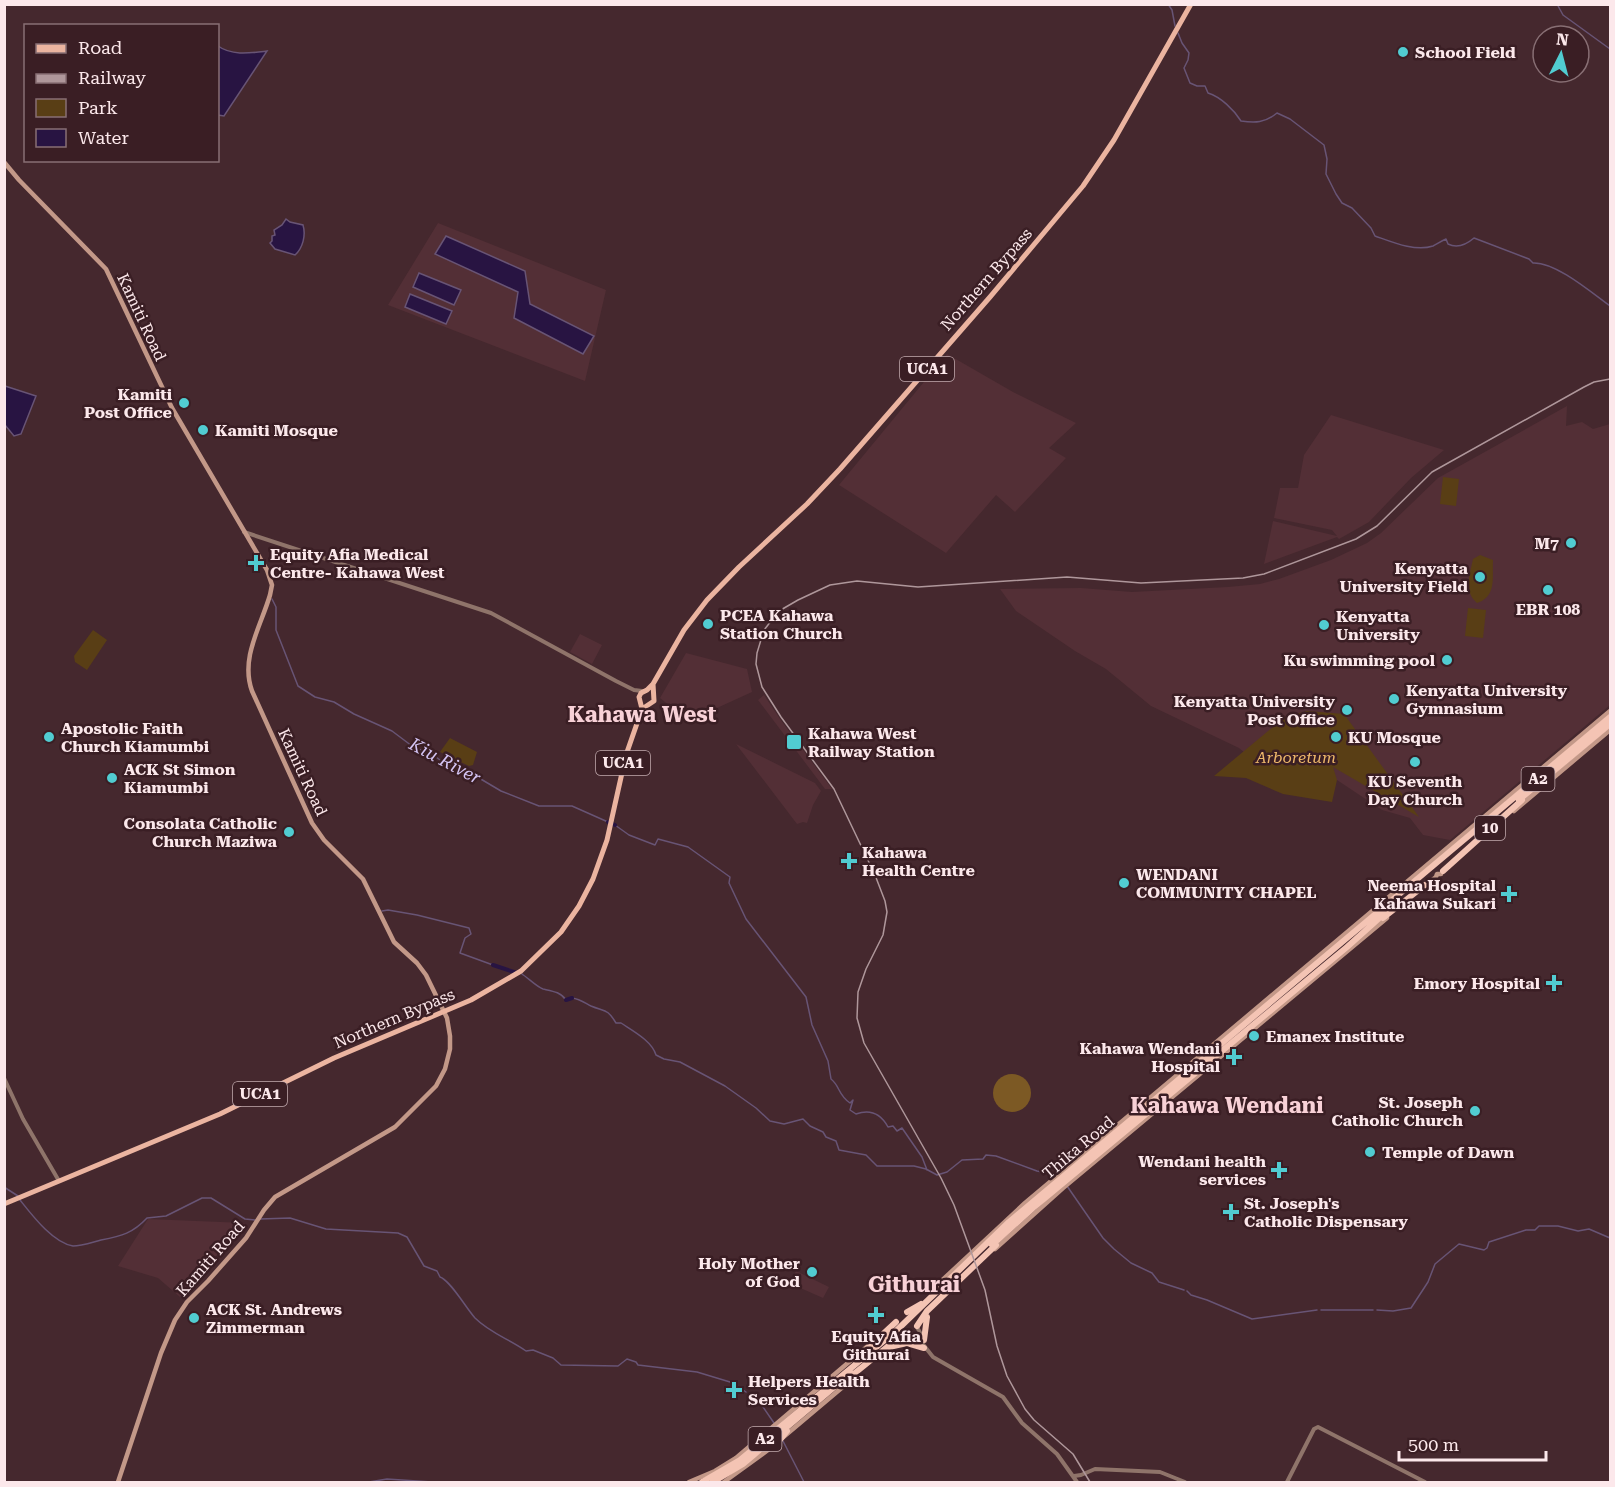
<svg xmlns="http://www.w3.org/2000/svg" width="1615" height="1487" viewBox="0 0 1615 1487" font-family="'Roboto Serif',serif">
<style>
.built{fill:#532f36}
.green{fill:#593e15}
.forest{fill:#7c5924}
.water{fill:#281442;stroke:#685475;stroke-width:1.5}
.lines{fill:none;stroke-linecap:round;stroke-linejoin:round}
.stream{stroke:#685475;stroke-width:1.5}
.river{stroke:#281442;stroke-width:4}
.tertiary{stroke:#8f746a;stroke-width:4}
.secondary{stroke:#c39888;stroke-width:4.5}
.primary{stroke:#ebb4a0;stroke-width:5}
.trunk{stroke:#f4c4b4;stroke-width:6}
.rail{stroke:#af979b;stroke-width:1.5}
.poi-dot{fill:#51ccd1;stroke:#3a1e24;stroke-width:2}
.labels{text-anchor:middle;stroke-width:5;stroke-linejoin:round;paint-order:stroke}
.shield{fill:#3a1e24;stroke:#c2abaf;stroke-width:1.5}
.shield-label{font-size:15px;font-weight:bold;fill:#fce8eb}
.poi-label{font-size:16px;font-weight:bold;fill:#fce8eb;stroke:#3a1e24;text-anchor:start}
.street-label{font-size:16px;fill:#fce8eb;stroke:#3a1e24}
.park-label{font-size:16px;font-style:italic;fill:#edb76a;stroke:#3a1e24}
.water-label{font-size:18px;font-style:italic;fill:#d3c3f3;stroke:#3a1e24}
.district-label{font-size:22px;font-weight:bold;fill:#f8d1d7;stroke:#3a1e24}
</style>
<rect width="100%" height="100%" fill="#45282e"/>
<!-- built -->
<path class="built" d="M438,223L606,290L585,381L388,305Z
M947,354L1013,392L1076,423L1049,448L1066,458L1015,512L996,495L946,553L839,485Z
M1567,406L1566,426L1582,422L1593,429L1610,424V705L1450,840L1423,835L1410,818L1382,810L1337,780L1312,781L1271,775L1239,748L1151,706L1106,669L1075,651L1016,611L1000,589L1081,588L1132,592L1228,587L1260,584L1279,579L1331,560L1367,543L1381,533L1438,478Z
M1331,415L1444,450L1411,478L1369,522L1339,539L1337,537L1264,564L1273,521L1337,536L1332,530L1274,518L1280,488H1298L1304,455Z
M580,634L602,645L592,664L570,652Z
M686,653L747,669L752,692L695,718L670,706L660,698Z
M764,695L780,719L832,789H825L758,700Z
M736,744L815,783L821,791L813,805L807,823L803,822L797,824Z
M148,1219L245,1223L180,1297L158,1278L118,1266Z
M796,1271L829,1287L823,1298L789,1283Z"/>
<!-- green -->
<path class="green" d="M1443,477L1459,479L1456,506L1440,504Z
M1480,555L1493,560C1492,578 1497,596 1477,603C1463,591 1470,574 1473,559Z
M1468,608L1486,610L1483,638L1465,636Z
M93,630L107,640L87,670L75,662L74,656Z
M1307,711L1344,714L1419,817L1333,767L1337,780L1332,802L1283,794L1246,778L1214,776L1285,717Z
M450,738L477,752L473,765L469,766L440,752Z"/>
<!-- forest -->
<path class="forest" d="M993 1093a19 19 0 1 1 38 0a19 19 0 1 1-38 0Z"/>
<!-- water -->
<path class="water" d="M218,46C232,56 250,53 267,51L224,116L218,115Z
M286,219L290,222L303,225C306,235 303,248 295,255L275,249L270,243L272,241V236L275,235L274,230L282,225Z
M446,236L525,271L530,304L594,336L583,354L514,318L518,292L435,254Z
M419,273L461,290L454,305L413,287Z
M410,294L452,311L446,324L405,307Z
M5,386L36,396L21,434L14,436L5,425Z"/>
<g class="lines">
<!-- stream -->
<path class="stream" d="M1168,4L1172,10L1175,26
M1557,4L1563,15L1610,49
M1178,33L1182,43L1189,53L1188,60L1184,68L1190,83L1197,86H1205L1208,93C1221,97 1234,110 1241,121C1255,123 1265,123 1277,113L1290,119L1324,145L1327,159L1326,174L1336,194L1342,203L1352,208L1371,228L1375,236C1392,242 1415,252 1433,246C1437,244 1441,241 1446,239L1448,244C1458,249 1467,244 1474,238L1529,259L1533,263C1556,262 1592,293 1610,306
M272,599L276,607V630L298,686L315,697L334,702L354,714L392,731L416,749L428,751L440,760L474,775L501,791L539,806H572L608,822
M615,825L629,835L655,845L658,839L688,847L730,877L729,883L746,919L806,997L812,1025L828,1061L831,1079C840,1086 838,1095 850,1103L853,1100L850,1110L856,1114C870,1109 881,1114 888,1127L893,1126L897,1131L902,1128L922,1157L927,1170
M382,911L388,910L417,915L469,928L471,934L465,938L460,953L493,965
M522,974C528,978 537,987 543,989C552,991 561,992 566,1000
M572,998C580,999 585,1003 591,1006C605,1012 607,1008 616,1023H621C633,1031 652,1041 656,1055L664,1059L680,1062L725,1086L756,1108L770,1121L784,1124L803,1119L810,1126L823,1132L826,1137L836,1141L839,1150L866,1155L877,1166H914L926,1169L937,1175L947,1172L962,1160L983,1159L986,1155L996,1156L1037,1171L1057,1175
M1067,1186L1103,1238L1114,1249L1131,1263L1152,1273L1159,1282L1184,1290
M4,1187L18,1196
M20,1200C32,1215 53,1243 73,1246C81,1246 93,1242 101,1240C122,1236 133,1233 147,1218L166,1216L202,1198H211L245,1219L255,1220
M260,1219L290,1218L326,1229L398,1233L407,1237L424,1266L437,1271L440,1277C450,1280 466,1308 475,1318C490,1333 509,1339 526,1351L533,1350L553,1358L561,1365L618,1366L627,1359L636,1362L638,1365L697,1372L730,1382
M1187,1291L1191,1295L1207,1300L1252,1319L1317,1310
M1321,1310H1373
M1377,1310L1393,1311L1411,1308L1428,1282L1435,1264L1459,1244L1484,1250L1487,1248L1489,1242L1526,1230H1535L1539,1226H1558L1578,1231L1589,1229L1610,1238
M733,1383L746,1392
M749,1394L761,1404L774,1423
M783,1441L804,1482
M369,1482L387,1479L432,1482"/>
<!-- river -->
<path class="river" d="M608,822L615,825
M493,965L517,973
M566,1000L572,998"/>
<!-- tertiary -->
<path class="tertiary" d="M244,532L491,613L616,681L634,690L642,691
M4,1078L23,1119L59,1181
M917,1327L924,1340
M911,1333L918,1338L933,1357L1003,1397L1022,1423L1057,1454L1077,1482
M1074,1476L1081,1475L1095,1469L1160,1472L1185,1482
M1287,1482L1314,1429L1318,1427L1425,1482"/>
<!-- secondary -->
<path class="secondary" d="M4,162L19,180L106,269L172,408L267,570L272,585L270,595C261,626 240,658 252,691L312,823L324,840L363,879L394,942L417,963L426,975L447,1018L450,1036V1049L445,1069L436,1086L395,1127L275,1197L264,1210L246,1238L208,1281L187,1302L175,1320L161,1353L118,1482
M1514,811L1610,730
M1423,887L1436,877L1437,874H1441
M995,1249L1063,1188L1387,918
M932,1294L936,1286L1025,1203L1610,711
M689,1482L715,1471L736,1458L869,1345
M724,1482L768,1450L857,1375"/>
<!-- primary -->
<path class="primary" d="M642,709L654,701L653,684
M4,1204L220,1114L334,1058L471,1000L521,971L561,932L579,906L593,879L607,840L626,755L642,709L639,697L641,693L647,690L653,684L684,630L707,600L739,567L807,504L840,469L990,297L1083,186L1114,140L1191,4"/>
<!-- trunk -->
<path class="trunk" d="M1519,800L1610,724
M1443,871L1522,800
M1383,918L1425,885
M992,1245L1033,1208L1347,947L1385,913
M907,1312L921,1304
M917,1326L927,1311L996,1245
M924,1340L927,1317
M889,1347L907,1343L924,1348
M868,1348L896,1322
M850,1377L892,1343L907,1334
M779,1441L787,1431
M702,1482L740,1460L897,1330L1009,1222L1610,717
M713,1482L743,1464L851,1373"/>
<!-- rail -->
<path class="rail" d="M1090,1482L1073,1454L1034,1420L1025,1409L1007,1376L997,1346L985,1290L954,1205L941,1178L864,1043L857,1018L858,992L866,969L883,935L887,912L885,901L875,875L834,789L781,717L762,687L756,664L757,653L764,630L779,611L798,600L830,585L857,581L918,587L1067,577L1141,583L1243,578L1264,574L1356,539L1377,526L1432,472L1584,387L1594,382L1610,379"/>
</g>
<!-- markers -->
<g class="poi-dot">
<circle cx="1403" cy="52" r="6"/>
<circle cx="184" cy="403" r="6"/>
<circle cx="203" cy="430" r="6"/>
<circle cx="1571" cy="543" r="6"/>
<path d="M253 554h6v6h6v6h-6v6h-6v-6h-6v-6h6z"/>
<circle cx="1480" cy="577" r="6"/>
<circle cx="1548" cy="590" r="6"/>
<circle cx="708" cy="624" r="6"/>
<circle cx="1324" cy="625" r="6"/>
<circle cx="1447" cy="660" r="6"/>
<circle cx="1394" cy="699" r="6"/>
<circle cx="1347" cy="710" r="6"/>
<circle cx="49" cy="737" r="6"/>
<circle cx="1336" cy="737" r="6"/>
<rect x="786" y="734" width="16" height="16" rx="3"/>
<circle cx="1415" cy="762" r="6"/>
<circle cx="112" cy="778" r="6"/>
<circle cx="289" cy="832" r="6"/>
<path d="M846 852h6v6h6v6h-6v6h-6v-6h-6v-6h6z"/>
<circle cx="1124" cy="883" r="6"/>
<path d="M1506 885h6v6h6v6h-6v6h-6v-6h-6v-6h6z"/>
<path d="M1551 974h6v6h6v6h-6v6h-6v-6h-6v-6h6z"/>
<circle cx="1254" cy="1036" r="6"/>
<path d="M1231 1048h6v6h6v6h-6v6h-6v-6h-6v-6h6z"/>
<circle cx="1475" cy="1111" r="6"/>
<circle cx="1370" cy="1152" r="6"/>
<path d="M1276 1161h6v6h6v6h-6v6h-6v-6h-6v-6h6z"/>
<path d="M1228 1203h6v6h6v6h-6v6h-6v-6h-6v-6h6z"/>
<circle cx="812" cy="1272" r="6"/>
<path d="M873 1306h6v6h6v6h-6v6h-6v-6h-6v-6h6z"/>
<circle cx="194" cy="1318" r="6"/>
<path d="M731 1381h6v6h6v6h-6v6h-6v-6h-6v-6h6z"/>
</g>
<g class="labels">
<!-- shield labels -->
<g class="shield">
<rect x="900" y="357" width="54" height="24" rx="4.5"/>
<rect x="596" y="751" width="54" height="24" rx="4.5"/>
<rect x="1521.5" y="767" width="33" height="24" rx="4.5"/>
<rect x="1475" y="816" width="30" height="24" rx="4.5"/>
<rect x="233" y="1082" width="54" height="24" rx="4.5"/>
<rect x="748.5" y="1427" width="33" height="24" rx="4.5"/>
</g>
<g class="shield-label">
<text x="927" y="374">UCA1</text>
<text x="623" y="768">UCA1</text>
<text x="1538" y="784">A2</text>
<text x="1490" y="833">10</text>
<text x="260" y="1099">UCA1</text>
<text x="765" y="1444">A2</text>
</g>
<!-- poi labels -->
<g class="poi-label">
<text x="1415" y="58">School Field</text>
<text x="172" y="400" text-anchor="end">Kamiti<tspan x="172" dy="18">Post Office</tspan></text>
<text x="215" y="436">Kamiti Mosque</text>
<text x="1559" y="549" text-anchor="end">M7</text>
<text x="270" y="560">Equity Afia Medical<tspan x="270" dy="18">Centre- Kahawa West</tspan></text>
<text x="1468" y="574" text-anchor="end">Kenyatta<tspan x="1468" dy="18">University Field</tspan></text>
<text x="1548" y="615" text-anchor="middle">EBR 108</text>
<text x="720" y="621">PCEA Kahawa<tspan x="720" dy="18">Station Church</tspan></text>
<text x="1336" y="622">Kenyatta<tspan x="1336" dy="18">University</tspan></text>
<text x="1435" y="666" text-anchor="end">Ku swimming pool</text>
<text x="1406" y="696">Kenyatta University<tspan x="1406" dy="18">Gymnasium</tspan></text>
<text x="1335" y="707" text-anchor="end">Kenyatta University<tspan x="1335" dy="18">Post Office</tspan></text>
<text x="61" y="734">Apostolic Faith<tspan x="61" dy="18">Church Kiamumbi</tspan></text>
<text x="808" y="739">Kahawa West<tspan x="808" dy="18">Railway Station</tspan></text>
<text x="1348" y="743">KU Mosque</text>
<text x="124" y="775">ACK St Simon<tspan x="124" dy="18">Kiamumbi</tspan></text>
<text x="1415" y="787" text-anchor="middle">KU Seventh<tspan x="1415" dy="18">Day Church</tspan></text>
<text x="277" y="829" text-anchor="end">Consolata Catholic<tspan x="277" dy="18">Church Maziwa</tspan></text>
<text x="862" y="858">Kahawa<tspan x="862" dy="18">Health Centre</tspan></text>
<text x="1136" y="880">WENDANI<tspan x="1136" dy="18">COMMUNITY CHAPEL</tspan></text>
<text x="1496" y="891" text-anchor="end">Neema Hospital<tspan x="1496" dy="18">Kahawa Sukari</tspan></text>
<text x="1540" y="989" text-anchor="end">Emory Hospital</text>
<text x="1266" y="1042">Emanex Institute</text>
<text x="1220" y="1054" text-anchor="end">Kahawa Wendani<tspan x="1220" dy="18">Hospital</tspan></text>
<text x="1463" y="1108" text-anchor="end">St. Joseph<tspan x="1463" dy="18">Catholic Church</tspan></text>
<text x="1382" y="1158">Temple of Dawn</text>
<text x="1266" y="1167" text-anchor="end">Wendani health<tspan x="1266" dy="18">services</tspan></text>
<text x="1244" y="1209">St. Joseph's<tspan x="1244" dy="18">Catholic Dispensary</tspan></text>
<text x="800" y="1269" text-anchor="end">Holy Mother<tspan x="800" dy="18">of God</tspan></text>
<text x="206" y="1315">ACK St. Andrews<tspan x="206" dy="18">Zimmerman</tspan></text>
<text x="876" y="1342" text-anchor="middle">Equity Afia<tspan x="876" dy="18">Githurai</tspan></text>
<text x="748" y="1387">Helpers Health<tspan x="748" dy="18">Services</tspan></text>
</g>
<!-- street labels -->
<g class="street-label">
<text transform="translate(986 279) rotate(-49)" y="6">Northern Bypass</text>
<text transform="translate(142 317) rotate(65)" y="6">Kamiti Road</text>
<text transform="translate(303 772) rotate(65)" y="6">Kamiti Road</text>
<text transform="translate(394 1018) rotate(-23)" y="6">Northern Bypass</text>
<text transform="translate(1078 1147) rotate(-40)" y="6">Thika Road</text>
<text transform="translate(210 1258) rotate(-49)" y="6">Kamiti Road</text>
</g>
<!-- park labels -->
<g class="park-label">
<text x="1296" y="763">Arboretum</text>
</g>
<!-- water labels -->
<g class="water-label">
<text transform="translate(445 761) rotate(28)" y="6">Kiu River</text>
</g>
<!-- district labels -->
<g class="district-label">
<text x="642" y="722">Kahawa West</text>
<text x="1227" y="1113">Kahawa Wendani</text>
<text x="914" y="1292">Githurai</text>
</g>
</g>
<!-- border -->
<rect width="1615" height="1487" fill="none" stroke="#fce8eb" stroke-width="12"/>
<!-- legend -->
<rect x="24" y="24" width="195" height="138" fill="#3a1e24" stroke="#886f74" stroke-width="1.5"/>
<rect x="36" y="44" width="30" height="9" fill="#ebb4a0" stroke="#886f74" stroke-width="1.5"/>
<text x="78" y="54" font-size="18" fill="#fce8eb">Road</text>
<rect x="36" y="74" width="30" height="9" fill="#af979b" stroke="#886f74" stroke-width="1.5"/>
<text x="78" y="84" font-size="18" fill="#fce8eb">Railway</text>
<rect x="36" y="99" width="30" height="18" fill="#593e15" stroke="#886f74" stroke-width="1.5"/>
<text x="78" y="114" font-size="18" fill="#fce8eb">Park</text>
<rect x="36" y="129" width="30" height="18" fill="#281442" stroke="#886f74" stroke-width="1.5"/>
<text x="78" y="144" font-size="18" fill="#fce8eb">Water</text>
<!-- north arrow -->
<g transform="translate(1561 54) rotate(6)"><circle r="28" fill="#3a1e24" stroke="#886f74" stroke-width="1.5"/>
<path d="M0-4.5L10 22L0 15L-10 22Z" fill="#51ccd1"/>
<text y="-9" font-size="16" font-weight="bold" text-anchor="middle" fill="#fce8eb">N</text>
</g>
<!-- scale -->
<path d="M1399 1451v9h147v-9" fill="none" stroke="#fce8eb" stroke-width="3"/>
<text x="1408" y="1451" font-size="18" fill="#fce8eb" stroke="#3a1e24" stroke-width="4.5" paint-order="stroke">500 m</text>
</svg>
